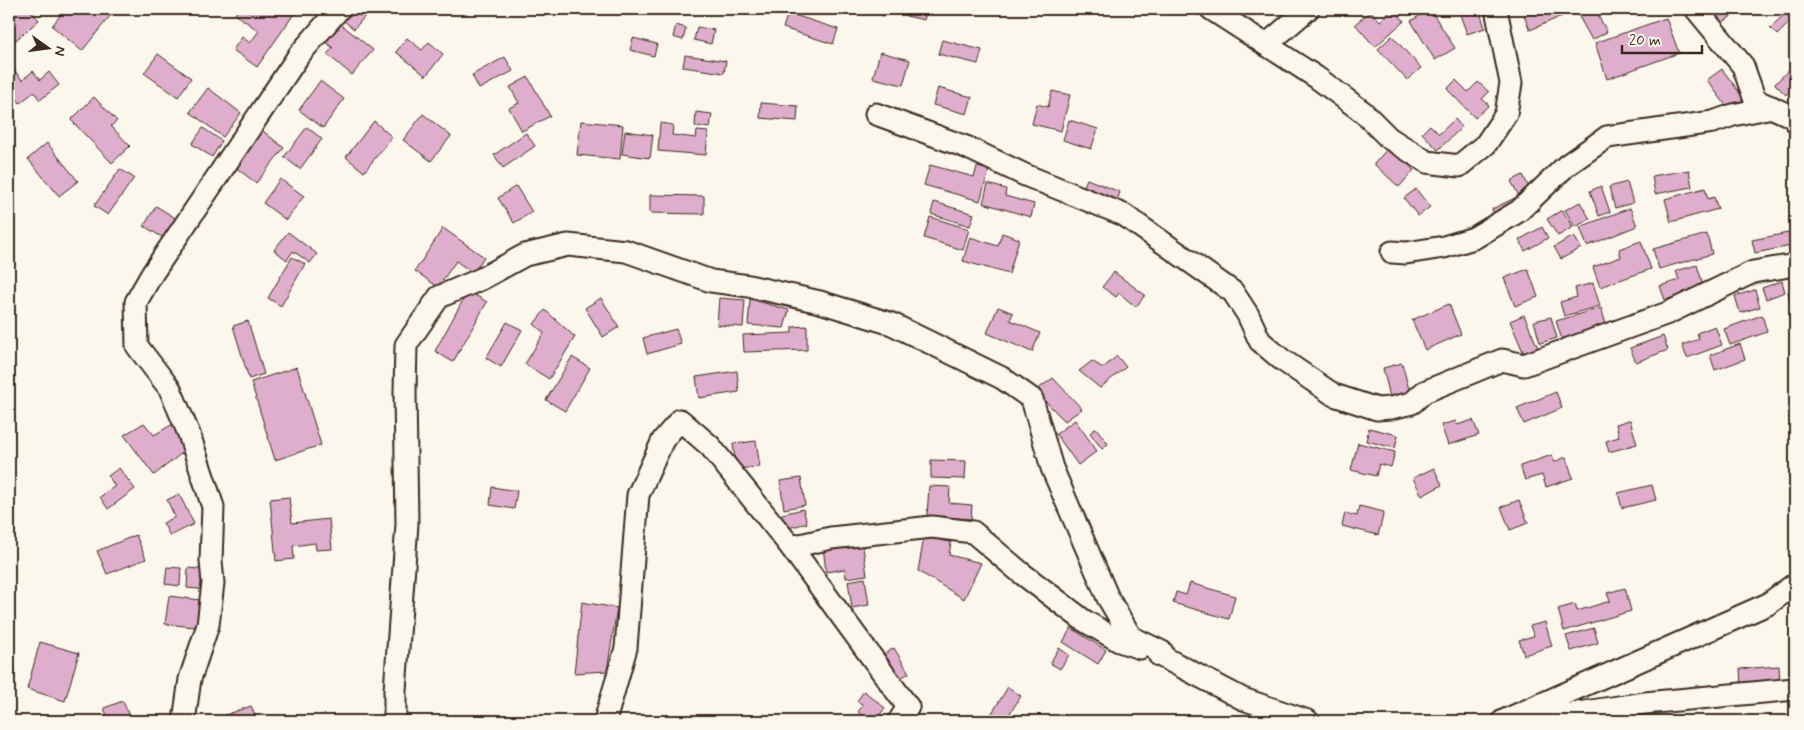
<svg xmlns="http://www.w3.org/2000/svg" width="1804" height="730" viewBox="0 0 1804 730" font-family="Mynerve,sans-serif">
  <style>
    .building { fill: #e0aecd; stroke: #3b2a1e }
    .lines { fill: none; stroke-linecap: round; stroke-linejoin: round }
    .street-casing { stroke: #3b2a1e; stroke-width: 25 }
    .street { stroke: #fbf7ec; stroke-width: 21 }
  </style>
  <rect width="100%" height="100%" fill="#fbf7ec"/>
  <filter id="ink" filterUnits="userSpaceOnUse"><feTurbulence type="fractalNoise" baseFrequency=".02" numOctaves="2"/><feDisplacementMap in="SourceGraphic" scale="10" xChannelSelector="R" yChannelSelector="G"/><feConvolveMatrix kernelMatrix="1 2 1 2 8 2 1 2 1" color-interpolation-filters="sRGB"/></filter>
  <g filter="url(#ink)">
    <g class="building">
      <polygon points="9,9 29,9 39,20 9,46"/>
      <polygon points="65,9 111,9 114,11 82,51 52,26"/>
      <polygon points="239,9 292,9 296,11 257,67 233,50 242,37 250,43 259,31 235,14"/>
      <polygon points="346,9 371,9 354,29 339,17"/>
      <polygon points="866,9 887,9 884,16"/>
      <polygon points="908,9 927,9 924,20 906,16"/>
      <polygon points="1394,9 1404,21 1375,47 1355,24 1371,11 1380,21"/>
      <polygon points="1430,9 1455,48 1435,60 1411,21"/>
      <polygon points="1458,9 1479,9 1485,28 1467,34"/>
      <polygon points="1541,9 1576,9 1576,10 1530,30 1524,16"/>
      <polygon points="1585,9 1595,9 1607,32 1592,40 1577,13"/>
      <polygon points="1711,9 1741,9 1722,23"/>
      <polygon points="1790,9 1795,9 1795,27 1790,22 1777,35 1770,28"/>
      <polygon points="788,13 838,29 833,44 783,28"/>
      <polygon points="1666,18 1679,53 1607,79 1595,43"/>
      <polygon points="337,21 373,50 352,75 327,54 333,48 323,40"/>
      <polygon points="676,25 686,28 683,40 673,37"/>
      <polygon points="697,27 714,30 711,44 694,40"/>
      <polygon points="1392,36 1421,68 1407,80 1378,49"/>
      <polygon points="407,38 422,50 429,42 443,54 426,76 396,52"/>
      <polygon points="633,38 657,44 654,56 630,50"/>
      <polygon points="942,40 982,50 978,64 938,54"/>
      <polygon points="880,52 910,60 903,85 873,78"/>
      <polygon points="158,54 191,78 178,97 144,73"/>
      <polygon points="685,55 726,61 724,73 683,67"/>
      <polygon points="505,57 513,71 479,89 472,75"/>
      <polygon points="1795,63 1795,86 1786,95 1775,84"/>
      <polygon points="12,67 22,80 33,71 40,80 49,72 59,85 40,100 34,92 20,103 9,88 9,69"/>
      <polygon points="1722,69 1748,104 1733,115 1707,80"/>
      <polygon points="528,77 550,116 522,131 509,108 519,103 510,87"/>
      <polygon points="1456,80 1468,92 1478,82 1489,92 1482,99 1489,105 1475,118 1447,89"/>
      <polygon points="320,81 344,99 323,128 299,110"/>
      <polygon points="208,88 241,113 223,137 190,112"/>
      <polygon points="938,88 972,97 967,114 933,105"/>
      <polygon points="1052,91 1070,95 1061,131 1032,124 1037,104 1048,107"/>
      <polygon points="94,97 117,121 111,126 130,146 112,163 71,120"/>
      <polygon points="761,103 798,106 797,121 760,118"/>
      <polygon points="696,112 712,114 710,128 695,126"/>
      <polygon points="423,114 451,136 431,161 403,140"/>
      <polygon points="1455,119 1462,127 1438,150 1422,133 1430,125 1439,134"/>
      <polygon points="1069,120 1098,129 1091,149 1063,140"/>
      <polygon points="374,121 392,137 364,172 346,157"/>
      <polygon points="581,121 623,125 620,159 577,155"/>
      <polygon points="660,123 673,125 672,135 696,138 697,131 708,132 706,155 658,151"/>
      <polygon points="258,127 284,148 256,183 230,163"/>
      <polygon points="307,127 322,139 300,169 284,157"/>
      <polygon points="203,128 222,141 212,157 192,144"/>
      <polygon points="625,131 653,135 650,158 622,154"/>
      <polygon points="526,133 535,146 503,168 494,155"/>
      <polygon points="47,143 78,181 59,196 28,159"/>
      <polygon points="1389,147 1414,170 1399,187 1374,164"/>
      <polygon points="930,165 974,177 977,167 989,170 980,201 924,185"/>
      <polygon points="120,169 134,178 108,215 94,206"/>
      <polygon points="1689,170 1692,187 1655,194 1652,176"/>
      <polygon points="1523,175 1540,210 1495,232 1496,218 1492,209 1519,196 1511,181"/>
      <polygon points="280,179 304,196 286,220 263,203"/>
      <polygon points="1087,179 1120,192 1115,206 1081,192"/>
      <polygon points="1627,182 1633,203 1615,208 1609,187"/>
      <polygon points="988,184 1006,189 1005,196 1034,204 1031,217 983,203"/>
      <polygon points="516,186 532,212 514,223 498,198"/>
      <polygon points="1601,186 1610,212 1599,216 1590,191"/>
      <polygon points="1705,188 1708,199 1714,197 1718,209 1671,222 1665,199"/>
      <polygon points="1416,189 1430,207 1418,216 1404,198"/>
      <polygon points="650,195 704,196 704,214 650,213"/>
      <polygon points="934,202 974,214 970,226 931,214"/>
      <polygon points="1580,202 1590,219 1575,227 1565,210"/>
      <polygon points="156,206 177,219 165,239 144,226"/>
      <polygon points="1630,208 1637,226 1587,246 1580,227"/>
      <polygon points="1562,210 1573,227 1558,236 1547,219"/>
      <polygon points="1795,211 1795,245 1791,212"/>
      <polygon points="930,217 969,229 963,250 924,238"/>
      <polygon points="1542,227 1548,238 1525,251 1519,240"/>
      <polygon points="443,228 484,257 473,273 456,261 438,287 415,271"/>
      <polygon points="288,232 317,254 310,263 293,251 287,260 274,250"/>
      <polygon points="1002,233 1019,239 1009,274 963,261 970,237 998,246"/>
      <polygon points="1788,233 1791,246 1755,253 1752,240"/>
      <polygon points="1707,234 1712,254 1659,269 1653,249"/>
      <polygon points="1574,236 1581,248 1561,259 1554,247"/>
      <polygon points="1641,241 1651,269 1600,287 1593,267 1621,257 1619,249"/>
      <polygon points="292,257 305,264 281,306 268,298"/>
      <polygon points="1697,265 1704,288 1665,300 1660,286 1679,280 1676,271"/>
      <polygon points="1528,269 1538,297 1515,306 1504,278"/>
      <polygon points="1114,272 1145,295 1136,307 1119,293 1116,297 1102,287"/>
      <polygon points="1782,281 1785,292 1766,299 1762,288"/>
      <polygon points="1593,283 1600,306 1564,316 1560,302 1577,297 1575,288"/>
      <polygon points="1755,290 1760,307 1740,313 1735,296"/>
      <polygon points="1795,290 1795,320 1794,320 1788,292"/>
      <polygon points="468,291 487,302 453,362 435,351"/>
      <polygon points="601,298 619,327 603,337 585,308"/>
      <polygon points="719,298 745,300 743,327 717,325"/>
      <polygon points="750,299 789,310 784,328 748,325"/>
      <polygon points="1449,304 1461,334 1425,350 1412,320"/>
      <polygon points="998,307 1013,313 1010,320 1040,333 1032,352 987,333"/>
      <polygon points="1601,308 1607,327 1562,340 1556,321"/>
      <polygon points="545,310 575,337 549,379 525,364 544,333 534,324"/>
      <polygon points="1524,315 1538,348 1524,354 1510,321"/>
      <polygon points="1762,315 1767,332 1730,345 1724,329"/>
      <polygon points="1551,317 1557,338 1540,343 1534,321"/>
      <polygon points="248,321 264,374 249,379 233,326"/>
      <polygon points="507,322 522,330 501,367 486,358"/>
      <polygon points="807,326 807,350 744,352 743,335 792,333 792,327"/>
      <polygon points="1715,326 1722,345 1687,358 1682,345 1699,339 1697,333"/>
      <polygon points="676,329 681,344 647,354 643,338"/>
      <polygon points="1663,336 1668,350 1636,362 1630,348"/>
      <polygon points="1740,344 1745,359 1715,370 1710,355"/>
      <polygon points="1117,356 1126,367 1100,388 1079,371 1092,361 1103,368"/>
      <polygon points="572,357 590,368 565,411 546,400"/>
      <polygon points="1402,363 1412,401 1392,405 1383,368"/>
      <polygon points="297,367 321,445 275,460 251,382"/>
      <polygon points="737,371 739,392 699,398 696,377"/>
      <polygon points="1053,378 1082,409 1065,421 1035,391"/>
      <polygon points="1556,392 1562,408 1524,424 1517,408"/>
      <polygon points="1075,420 1097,451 1078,465 1056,434"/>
      <polygon points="1473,420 1479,435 1448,445 1441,425 1456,421 1457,425"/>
      <polygon points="1630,420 1637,444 1609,452 1606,441 1619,437 1616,424"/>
      <polygon points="144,423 154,435 173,424 186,450 154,475 124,435"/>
      <polygon points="1096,428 1108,444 1102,449 1090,433"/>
      <polygon points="1369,428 1398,435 1395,448 1366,441"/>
      <polygon points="756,441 760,467 736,469 733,444"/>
      <polygon points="1358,443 1395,452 1391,467 1379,464 1376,476 1351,470"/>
      <polygon points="1552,455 1554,462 1566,457 1573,478 1546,487 1542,475 1525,480 1520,466"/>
      <polygon points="931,460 966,461 965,479 931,478"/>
      <polygon points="119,468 135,489 108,509 100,497 115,486 108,476"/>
      <polygon points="1434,468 1442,485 1422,496 1413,478"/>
      <polygon points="801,478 805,505 784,509 780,481"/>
      <polygon points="1652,485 1656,500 1622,508 1618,493"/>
      <polygon points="929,486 950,487 949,503 972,505 971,519 927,516"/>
      <polygon points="492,487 517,491 514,509 490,505"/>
      <polygon points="179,494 194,524 170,536 163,523 175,517 167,500"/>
      <polygon points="289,497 292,523 329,519 332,549 316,550 315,543 293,546 294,559 276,561 270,499"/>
      <polygon points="1519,500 1528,523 1510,530 1501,507"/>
      <polygon points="1359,506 1384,512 1378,535 1342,526 1345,513 1357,516"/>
      <polygon points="803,509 807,523 774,532 770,517"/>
      <polygon points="136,535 146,559 107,574 97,551"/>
      <polygon points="924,537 951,542 949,555 981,563 964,599 918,571"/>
      <polygon points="862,541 867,575 846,578 845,569 826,572 823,547"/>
      <polygon points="167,567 181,568 180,586 165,584"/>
      <polygon points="188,568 210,570 209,590 187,588"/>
      <polygon points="865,578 869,605 852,608 848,581"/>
      <polygon points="1190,583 1235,596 1229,619 1173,603 1176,592 1186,595"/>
      <polygon points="1625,588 1631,611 1564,631 1558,609 1575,604 1577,611 1610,601 1607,593"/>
      <polygon points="169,596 208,601 205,628 165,624"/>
      <polygon points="582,602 617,608 607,671 574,673"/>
      <polygon points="1545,622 1552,646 1524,655 1519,640 1534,636 1530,626"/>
      <polygon points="1071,628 1106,650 1098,664 1063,642"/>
      <polygon points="1594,628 1598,643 1571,651 1566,636"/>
      <polygon points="40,642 79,653 65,701 27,689"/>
      <polygon points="894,648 909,673 896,681 881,656"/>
      <polygon points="1059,648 1069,655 1060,669 1050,663"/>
      <polygon points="1779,666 1780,681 1741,684 1740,669"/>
      <polygon points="1008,687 1021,696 1005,721 993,721 989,718"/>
      <polygon points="864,691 885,708 875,721 869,721 858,712 863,705 857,701"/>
      <polygon points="123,701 131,721 109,721 104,708"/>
      <polygon points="251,706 257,721 218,721 217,718"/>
      <polygon points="35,716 37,721 18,721"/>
    </g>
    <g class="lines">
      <g class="street-casing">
        <g id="street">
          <polyline points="1211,9 1316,77 1363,112 1389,138 1427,162 1459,166 1486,144 1506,114 1511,83 1496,9"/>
          <polyline points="1696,9 1743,66 1755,100 1793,117 1795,121"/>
          <polyline points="1266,45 1308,9"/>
          <polyline points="876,114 966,147 1025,175 1124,215 1233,292 1248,315 1260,341 1281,359 1334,395 1377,409 1391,408 1412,403 1424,392 1502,360 1524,365 1668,313 1753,272 1795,265"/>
          <polyline points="1392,252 1406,253 1444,247 1474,238 1519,211 1567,165 1607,137 1713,122 1733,115 1772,107"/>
          <polyline points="791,547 908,707 899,721"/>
          <polyline points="184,721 190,679 208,625 213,583 211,561 213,507 189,434 170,389 137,346 136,302 152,274 299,55 339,9"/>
          <polyline points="395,721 395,690 407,524 405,392 406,345 439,297 481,279 525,255 568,245 626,251 711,281 749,286 820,302 892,324 1002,378 1032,399 1052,468 1108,598 1131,637 1162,652 1159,655 1243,699 1308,721"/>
          <polyline points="605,721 626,648 638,495 663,440 680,420 710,446 791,547 831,538 932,527 973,532 1020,572 1083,620 1119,641 1140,648"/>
          <polyline points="1503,721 1768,604 1795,584"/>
          <polyline points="1524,721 1645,703 1795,689"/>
        </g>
      </g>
      <use href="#street" class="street"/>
    </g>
  </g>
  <rect width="1804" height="730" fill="none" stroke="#fbf7ec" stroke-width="30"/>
  <rect x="15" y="15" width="1774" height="700" fill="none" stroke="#3b2a1e" stroke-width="2" filter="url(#ink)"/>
  <g transform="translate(48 48) rotate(104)" stroke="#fbf7ec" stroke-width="4" paint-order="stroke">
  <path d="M0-4L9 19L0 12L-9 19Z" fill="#3b2a1e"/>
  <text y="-8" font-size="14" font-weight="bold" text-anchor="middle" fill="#3b2a1e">N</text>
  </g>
  <path d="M1622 45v8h80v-8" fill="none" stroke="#3b2a1e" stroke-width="2.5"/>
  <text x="1629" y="45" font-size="15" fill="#3b2a1e" stroke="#fbf7ec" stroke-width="4" paint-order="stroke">20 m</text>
</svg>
